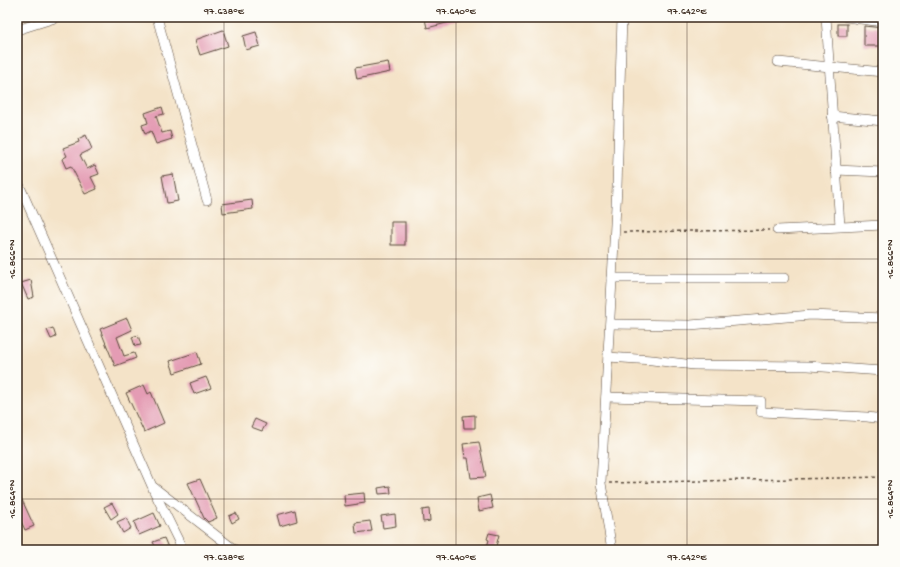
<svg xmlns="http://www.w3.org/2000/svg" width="900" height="567" viewBox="0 0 900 567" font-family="'Gochi Hand',sans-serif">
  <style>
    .building { fill: #e49cb4 }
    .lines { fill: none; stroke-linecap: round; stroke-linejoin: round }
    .minor-casing { stroke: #574638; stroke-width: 10 }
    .path { stroke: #574638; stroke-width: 1.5; stroke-dasharray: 3 3; stroke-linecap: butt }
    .minor { stroke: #fff; stroke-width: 9 }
    .ticks { fill: none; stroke: #3b2a1e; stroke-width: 1; stroke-opacity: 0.45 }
    .neatline { fill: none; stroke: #3b2a1e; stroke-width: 1.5 }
    .ticks-label { font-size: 10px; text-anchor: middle; fill: #3b2a1e }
  </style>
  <rect width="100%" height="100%" fill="#fdfcf7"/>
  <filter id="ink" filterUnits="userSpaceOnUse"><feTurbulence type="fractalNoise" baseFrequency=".025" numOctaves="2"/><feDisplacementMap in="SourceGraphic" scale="8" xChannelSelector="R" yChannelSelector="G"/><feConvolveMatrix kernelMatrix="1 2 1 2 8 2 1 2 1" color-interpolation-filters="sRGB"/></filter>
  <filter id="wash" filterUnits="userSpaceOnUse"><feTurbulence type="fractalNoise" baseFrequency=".012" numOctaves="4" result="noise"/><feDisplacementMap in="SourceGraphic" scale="16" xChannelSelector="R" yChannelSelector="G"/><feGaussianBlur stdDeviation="0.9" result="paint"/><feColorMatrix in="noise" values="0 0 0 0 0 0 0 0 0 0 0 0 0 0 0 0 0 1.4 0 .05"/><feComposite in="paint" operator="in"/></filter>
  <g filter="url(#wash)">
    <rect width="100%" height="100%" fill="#f4e3c8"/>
    <g id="blocks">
      <g class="building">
        <polygon points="431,17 462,17 462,19 427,28 425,19"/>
        <rect x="838" y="24" width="9" height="12"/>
        <polygon points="864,26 883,28 883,46 864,46"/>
        <polygon points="223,30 228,46 200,55 195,40"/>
        <polygon points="256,32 260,46 246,50 243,36"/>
        <polygon points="388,62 390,72 357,79 355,68"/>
        <polygon points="162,107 164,114 156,116 162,133 170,131 172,139 156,144 151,131 145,134 142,125 148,123 145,113"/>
        <polygon points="86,135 92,149 80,155 87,169 95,165 99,174 91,177 97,189 85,194 71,166 66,168 62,159 67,156 63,148 79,142 78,139"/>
        <polygon points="173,174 178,201 167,203 162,176"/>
        <polygon points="252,200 253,209 223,213 222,204"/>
        <rect x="391" y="222" width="14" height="23"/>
        <polygon points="31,280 34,297 28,299 21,283"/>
        <polygon points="127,318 132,330 117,337 124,356 134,353 136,358 115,366 100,329"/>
        <polygon points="53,328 56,337 51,339 47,330"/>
        <polygon points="138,335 141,345 135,346 132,337"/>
        <polygon points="197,352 201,364 174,373 170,361"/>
        <polygon points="206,377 211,388 194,394 190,383"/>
        <polygon points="144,385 148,394 151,392 164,423 144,432 126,393"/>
        <polygon points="475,415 475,428 464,428 463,416"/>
        <polygon points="255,419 266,424 262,431 251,427"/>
        <polygon points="479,442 486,477 471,478 468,458 465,458 463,444"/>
        <polygon points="200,479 217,518 208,522 204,518 188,483"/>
        <polygon points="390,486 391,493 379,494 378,488"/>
        <polygon points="17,489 34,526 25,530 17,512"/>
        <polygon points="364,493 365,503 345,506 344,495"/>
        <polygon points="490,495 493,508 479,511 477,498"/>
        <polygon points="112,503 118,514 111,519 104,507"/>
        <polygon points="429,509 430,521 423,522 422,510"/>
        <polygon points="295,510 297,521 280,526 277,515"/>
        <polygon points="154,513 160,526 139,535 134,522"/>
        <polygon points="236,513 239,519 232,523 229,516"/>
        <polygon points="395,514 396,526 383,528 381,516"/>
        <polygon points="126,518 131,528 123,533 117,522"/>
        <polygon points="370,521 372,531 356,533 355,523"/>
        <polygon points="489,533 499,535 495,550 486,550 489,540 487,539"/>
        <polygon points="164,538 169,550 157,550 153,542"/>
      </g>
    </g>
  </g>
  <g filter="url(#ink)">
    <use href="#blocks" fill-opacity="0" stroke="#574638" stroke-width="1"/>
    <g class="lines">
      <g class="minor-casing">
        <g id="minor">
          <polyline points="157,17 207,200"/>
          <polyline points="826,17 840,226"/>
          <polyline points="846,17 883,22"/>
          <polyline points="17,30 58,17"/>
          <polyline points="778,62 883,72"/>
          <polyline points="832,116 883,121"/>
          <polyline points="835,170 883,172"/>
          <polyline points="17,180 152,486 235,550"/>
          <polyline points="777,230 883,225"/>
          <polyline points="612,278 784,278"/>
          <polyline points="610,324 690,325 811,315 883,318"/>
          <polyline points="608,357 652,360 694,365 808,366 883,371"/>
          <polyline points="606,397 761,401 761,412 867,417 883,419"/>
          <polyline points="153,489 183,550"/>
          <polyline points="612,550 601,483 617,187 622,17"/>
        </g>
      </g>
      <g class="path">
        <polyline points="623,232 769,230"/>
        <polyline points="609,483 883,477"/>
      </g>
      <use href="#minor" class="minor"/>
    </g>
  </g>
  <path class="ticks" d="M224 17V550M456 17V550M687 17V550M17 18H883M17 259H883M17 499H883"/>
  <rect width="900" height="567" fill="none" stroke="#fdfcf7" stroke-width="44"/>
  <rect x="22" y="22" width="856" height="523" class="neatline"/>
  <g class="ticks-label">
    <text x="224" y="14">97.638°E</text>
    <text x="456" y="14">97.640°E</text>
    <text x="687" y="14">97.642°E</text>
    <text transform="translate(11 259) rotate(-90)" y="4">16.866°N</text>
    <text transform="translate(889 259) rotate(-90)" y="4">16.866°N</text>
    <text transform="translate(11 499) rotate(-90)" y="4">16.864°N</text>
    <text transform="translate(889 499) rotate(-90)" y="4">16.864°N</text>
    <text x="224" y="560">97.638°E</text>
    <text x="456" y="560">97.640°E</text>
    <text x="687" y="560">97.642°E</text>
  </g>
</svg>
